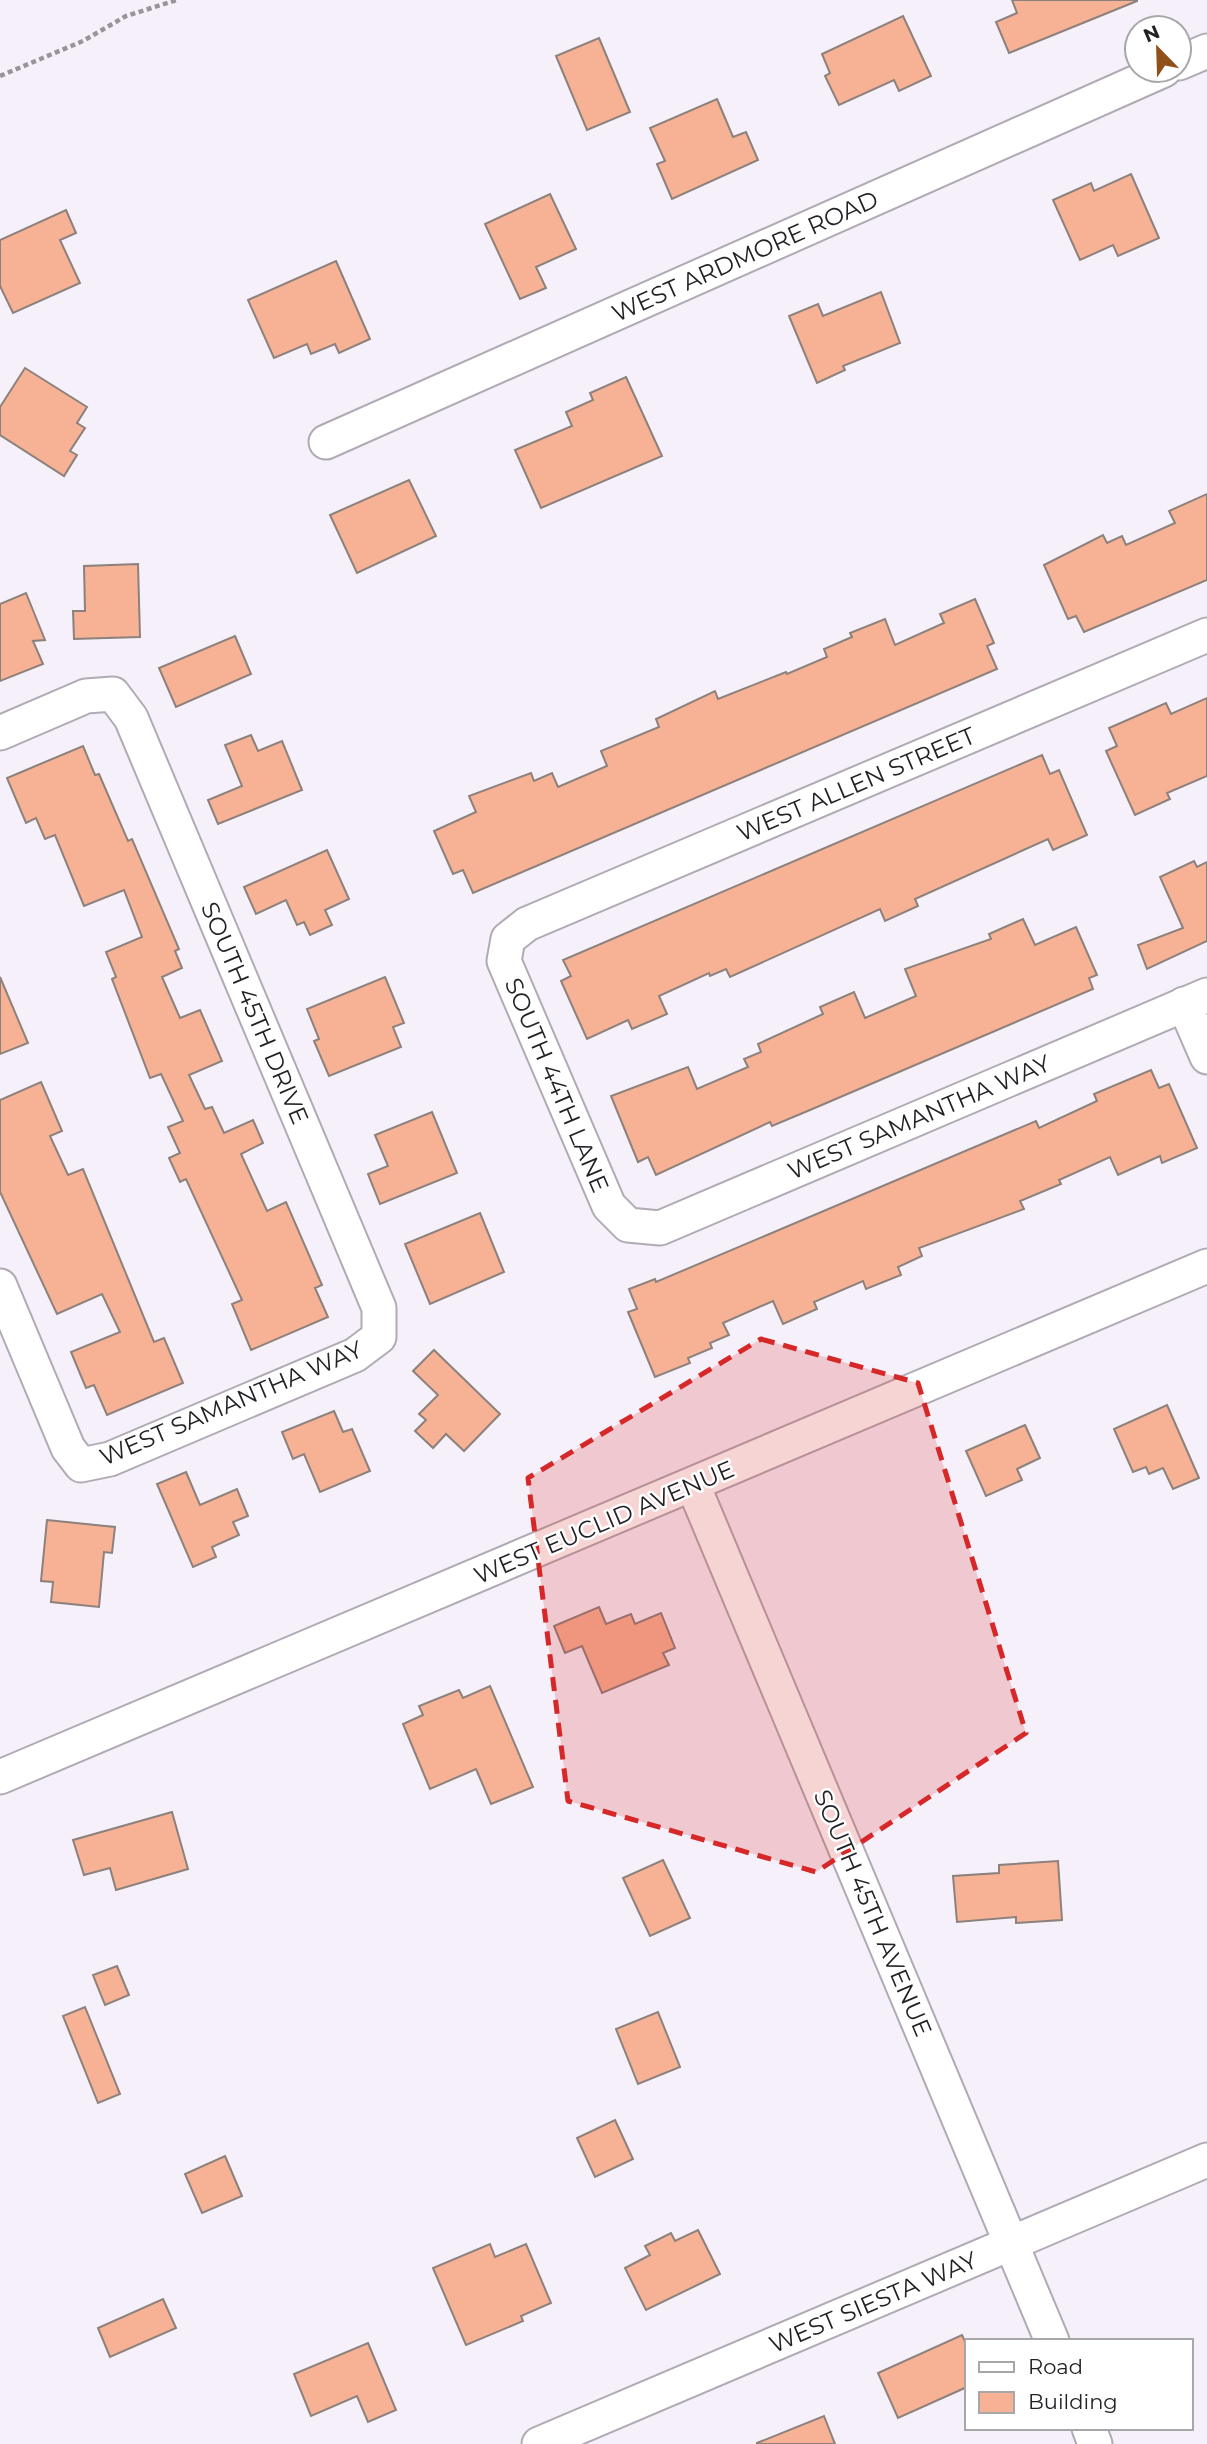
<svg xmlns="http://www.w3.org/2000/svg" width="1207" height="2444" viewBox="0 0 1207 2444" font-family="Montserrat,sans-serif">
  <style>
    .building { fill: #f7b194; stroke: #8c817c; stroke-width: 2 }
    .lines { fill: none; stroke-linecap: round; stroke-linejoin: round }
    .minor-casing { stroke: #b0aab4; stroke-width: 37 }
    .path { stroke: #98949b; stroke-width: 4.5; stroke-dasharray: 5 3.5; stroke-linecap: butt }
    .minor { stroke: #fff; stroke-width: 33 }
    .marked { fill: #d62828; fill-opacity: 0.2; stroke: #d62828; stroke-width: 5; stroke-dasharray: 14 9; stroke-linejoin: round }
    .labels { text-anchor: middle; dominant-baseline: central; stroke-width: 5; stroke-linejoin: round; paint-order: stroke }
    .street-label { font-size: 24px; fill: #232125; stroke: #fff }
  </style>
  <rect width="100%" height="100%" fill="#f6f0fa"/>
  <g class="building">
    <polygon points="1012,0 1137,0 1137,1 1009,53 996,22 1017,13"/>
    <polygon points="903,16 931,76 899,91 894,80 839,105 825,76 830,73 822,54"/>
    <polygon points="599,38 630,112 587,130 556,56"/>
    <polygon points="717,99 733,137 746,132 758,160 672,199 657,164 665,161 650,128"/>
    <polygon points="1131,174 1159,238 1118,256 1113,245 1080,260 1053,200 1091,183 1094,191"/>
    <polygon points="550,194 576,249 536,267 546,288 520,299 485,224"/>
    <polygon points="66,210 76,233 60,240 80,283 13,313 0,286 0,240"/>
    <polygon points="336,261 370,339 339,353 335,344 311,354 307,344 274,358 248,300"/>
    <polygon points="881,292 900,343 843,366 845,370 817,383 789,316 818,304 823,316"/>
    <polygon points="25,368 87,407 77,423 85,428 70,451 77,455 64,476 0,435 0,407"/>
    <polygon points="626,377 662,456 541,508 515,450 572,426 566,412 593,400 590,393"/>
    <polygon points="409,480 436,536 357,573 330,515"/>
    <polygon points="1207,494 1207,580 1084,632 1076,616 1068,619 1044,565 1103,535 1107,543 1122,536 1126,545 1175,523 1169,511"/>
    <polygon points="138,564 140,637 74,639 73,611 85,611 84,566"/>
    <polygon points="26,593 45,640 33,641 43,664 0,681 0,604"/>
    <polygon points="975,599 994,643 987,646 997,669 473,893 463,870 453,874 434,831 476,812 469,796 531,773 534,781 552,773 558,787 607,766 601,751 659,727 656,719 715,691 718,699 786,672 787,674 827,657 824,649 852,637 850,633 885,619 895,645 944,623 940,614"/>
    <polygon points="235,636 251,674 176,707 159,668"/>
    <polygon points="1207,698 1207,776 1167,793 1170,799 1135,815 1106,751 1117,746 1109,728 1166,703 1171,714"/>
    <polygon points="251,735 258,751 282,741 302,790 218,824 208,800 242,786 225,745"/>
    <polygon points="83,746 95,775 99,774 128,841 132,839 179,949 175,951 182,968 162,977 180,1018 200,1010 222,1061 189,1075 205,1109 212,1107 224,1133 253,1120 263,1143 241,1154 267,1211 286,1202 322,1285 315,1288 328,1317 251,1350 232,1304 242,1300 186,1179 180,1182 169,1158 180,1153 168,1127 183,1121 161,1074 150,1078 112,979 116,977 106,952 142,937 124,890 84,906 55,835 45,839 36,818 26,823 7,778"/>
    <polygon points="1042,755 1050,774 1059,770 1087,835 1053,850 1048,839 915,899 918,906 885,921 880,909 730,977 726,969 710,976 709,973 659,996 667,1014 632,1029 628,1020 587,1039 561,981 571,976 563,960"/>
    <polygon points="327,850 349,899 325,910 332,925 310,935 304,922 297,925 286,900 256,914 244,887"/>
    <polygon points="1194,861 1197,867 1207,862 1207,941 1147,969 1138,945 1183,928 1160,877"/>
    <polygon points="1023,919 1035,945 1076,927 1097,975 1089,978 1093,989 810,1110 772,1126 770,1122 656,1175 648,1157 638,1162 611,1096 688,1067 697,1089 748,1067 744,1059 761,1052 758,1044 823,1014 820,1007 854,992 865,1018 916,996 905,969 991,939 989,934"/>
    <polygon points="0,977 28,1043 0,1054"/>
    <polygon points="385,977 404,1023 393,1027 401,1047 329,1076 314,1041 319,1039 307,1009"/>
    <polygon points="1151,1070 1159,1088 1169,1084 1197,1148 1162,1163 1160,1156 1118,1175 1110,1157 1059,1180 1061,1184 1020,1201 1024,1209 919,1248 922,1256 898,1267 901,1275 866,1289 863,1281 814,1302 817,1309 783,1324 773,1301 723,1323 729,1335 710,1343 712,1348 688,1358 690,1363 655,1377 628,1312 637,1309 629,1289 655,1279 656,1282 1036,1121 1039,1128 1097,1101 1094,1094"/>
    <polygon points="41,1082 62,1131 50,1136 68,1175 83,1169 154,1342 164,1338 183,1383 107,1415 94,1385 86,1388 71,1352 120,1332 102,1294 57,1314 0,1192 0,1100"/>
    <polygon points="432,1112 457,1173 380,1204 368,1174 388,1166 375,1135"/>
    <polygon points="480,1213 504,1272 430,1304 405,1244"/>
    <polygon points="434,1350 500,1414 464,1451 446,1434 433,1448 415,1431 426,1420 419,1414 438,1395 413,1371"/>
    <polygon points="1167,1405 1199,1478 1173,1489 1163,1468 1149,1474 1146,1467 1133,1472 1114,1429"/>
    <polygon points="334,1411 343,1432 352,1429 370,1471 320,1492 304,1454 293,1459 282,1432"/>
    <polygon points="1025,1425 1040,1458 1017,1469 1022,1480 986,1496 966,1451"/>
    <polygon points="186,1472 200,1505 237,1489 248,1516 233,1522 239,1535 212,1547 216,1557 193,1567 157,1484"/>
    <polygon points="47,1520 115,1527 112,1553 104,1552 99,1607 51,1602 53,1582 41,1581"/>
    <polygon points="599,1607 606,1624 631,1614 635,1624 661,1613 675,1648 663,1653 669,1665 602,1693 582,1646 565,1653 554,1626"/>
    <polygon points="490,1686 533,1787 491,1804 476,1769 430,1789 403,1724 423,1715 419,1706 459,1690 463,1698"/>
    <polygon points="172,1812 188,1869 116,1890 110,1868 84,1875 73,1840"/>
    <polygon points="663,1860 690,1918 650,1936 623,1878"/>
    <polygon points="1058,1861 1062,1920 1016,1923 1016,1917 957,1922 953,1876 999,1873 999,1865"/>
    <polygon points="117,1966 129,1995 105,2005 93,1975"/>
    <polygon points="85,2007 120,2094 98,2103 63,2016"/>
    <polygon points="658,2012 680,2067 638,2084 616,2029"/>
    <polygon points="615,2120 633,2159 595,2177 577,2138"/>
    <polygon points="225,2156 242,2196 202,2213 185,2174"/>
    <polygon points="698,2230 720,2274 646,2310 625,2268 650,2255 645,2246 671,2233 675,2241"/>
    <polygon points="490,2244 495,2257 526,2244 551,2303 521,2316 523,2321 466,2345 433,2268"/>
    <polygon points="163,2299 176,2328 110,2357 98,2328"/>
    <polygon points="962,2335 967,2346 967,2387 898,2418 878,2373"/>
    <polygon points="368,2343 396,2410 368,2422 357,2396 311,2416 294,2374"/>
    <polygon points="824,2416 835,2444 757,2444 757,2443"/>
  </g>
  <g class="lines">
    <g class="minor-casing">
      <g id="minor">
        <polyline points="1179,63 1207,51"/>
        <polyline points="326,442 1164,70"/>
        <polyline points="1207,635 527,924 508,939 504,961 609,1206 628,1225 660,1228 1207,995"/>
        <polyline points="0,733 86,696 113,694 131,718 379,1308 379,1337 355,1355 110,1459 81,1465 68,1448 0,1286"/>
        <polyline points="1184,1004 1207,1057"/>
        <polyline points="693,1485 1052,2341"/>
        <polyline points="0,1777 1207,1266"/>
        <polyline points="1089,2428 1095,2444"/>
        <polyline points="539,2444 1207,2160"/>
      </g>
    </g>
    <polyline class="path" points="0,76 83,41 126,16 177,0"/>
    <use href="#minor" class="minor"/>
  </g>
  <path class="marked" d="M761 1339 918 1383 1026 1733 816 1872 568 1801 528 1478Z"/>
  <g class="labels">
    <g class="street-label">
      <text transform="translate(745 256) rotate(-24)">WEST ARDMORE ROAD</text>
      <text transform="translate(856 784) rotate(-23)">WEST ALLEN STREET</text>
      <text transform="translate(255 1013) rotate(67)">SOUTH 45TH DRIVE</text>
      <text transform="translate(557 1085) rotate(67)">SOUTH 44TH LANE</text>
      <text transform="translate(919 1117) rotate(-23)">WEST SAMANTHA WAY</text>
      <text transform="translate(231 1403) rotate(-23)">WEST SAMANTHA WAY</text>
      <text transform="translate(604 1522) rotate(-23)">WEST EUCLID AVENUE</text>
      <text transform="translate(873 1913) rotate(67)">SOUTH 45TH AVENUE</text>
      <text transform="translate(873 2302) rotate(-23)">WEST SIESTA WAY</text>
    </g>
  </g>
  <rect x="965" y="2339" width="228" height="91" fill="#ffffff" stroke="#a7a6a8" stroke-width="2"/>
  <rect x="979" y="2362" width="35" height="10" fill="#ffffff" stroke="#a7a6a8" stroke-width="2"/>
  <text x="1028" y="2374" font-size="21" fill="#232125">Road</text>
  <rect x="979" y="2392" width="35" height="21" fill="#f7b194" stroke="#a7a6a8" stroke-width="2"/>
  <text x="1028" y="2409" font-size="21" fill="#232125">Building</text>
  <g transform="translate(1158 49) rotate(337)"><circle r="33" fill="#ffffff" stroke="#a7a6a8" stroke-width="2"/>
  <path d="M0-5L12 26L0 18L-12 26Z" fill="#91501a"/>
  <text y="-10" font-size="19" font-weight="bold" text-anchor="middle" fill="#232125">N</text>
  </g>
</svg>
